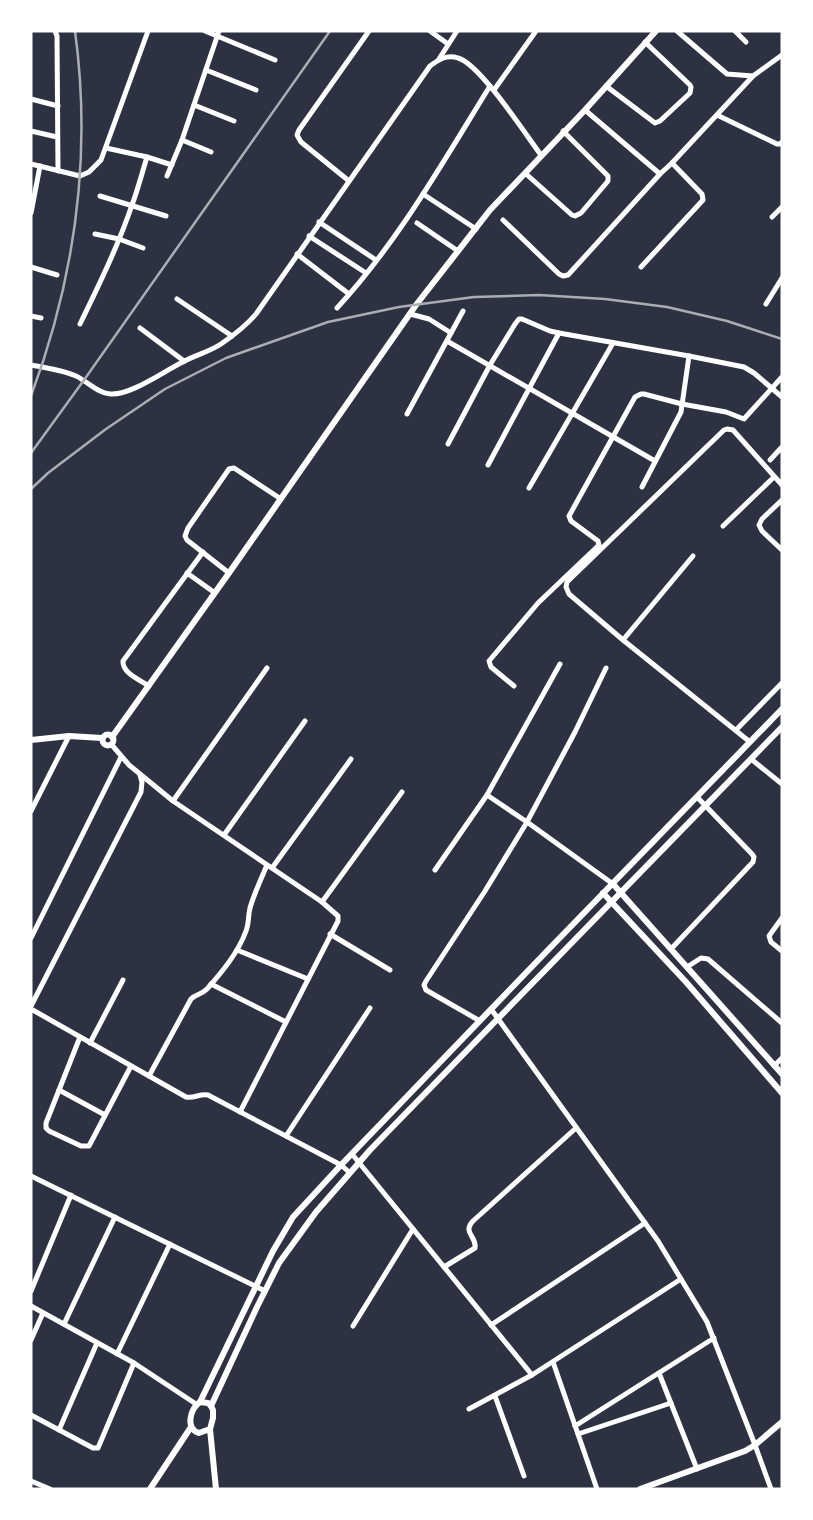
<svg xmlns="http://www.w3.org/2000/svg" width="813" height="1520" viewBox="0 0 813 1520" font-family="'Fira Sans',sans-serif">
  <style>
    .lines { fill: none; stroke-linecap: round; stroke-linejoin: round }
    .minor { stroke: #fff; stroke-width: 5 }
    .tertiary { stroke: #fff; stroke-width: 6 }
    .rail { stroke: #abadb3; stroke-width: 2.5 }
  </style>
  <rect width="100%" height="100%" fill="#2d3142"/>
  <g class="lines">
    <g class="minor">
      <polyline points="55,31 57,36 58,171"/>
      <polyline points="205,31 275,60"/>
      <polyline points="430,31 448,44"/>
      <polyline points="677,31 727,74 753,76"/>
      <polyline points="735,31 746,42"/>
      <polyline points="439,59 457,31"/>
      <polyline points="206,70 256,90"/>
      <polyline points="606,86 655,123 660,121 690,93 691,87 690,85 645,42"/>
      <polyline points="494,90 536,31"/>
      <polyline points="31,99 58,106"/>
      <polyline points="194,105 234,121"/>
      <polyline points="585,110 660,174"/>
      <polyline points="717,115 777,144 780,144 782,142"/>
      <polyline points="31,131 57,137"/>
      <polyline points="182,140 211,152"/>
      <polyline points="106,148 147,157 172,165"/>
      <polyline points="31,164 80,176 89,172 101,160 148,31"/>
      <polyline points="525,173 572,215 575,216 581,213 608,181 608,176 563,131"/>
      <polyline points="167,176 182,140 219,31"/>
      <polyline points="349,181 301,142 297,135 299,130 369,31"/>
      <polyline points="423,194 476,229"/>
      <polyline points="100,196 166,216"/>
      <polyline points="31,213 40,166"/>
      <polyline points="772,217 782,207"/>
      <polyline points="503,220 559,274 563,276 568,275 660,174 672,163 753,76 782,55"/>
      <polyline points="319,222 376,260"/>
      <polyline points="417,223 458,251"/>
      <polyline points="95,234 119,239 143,248"/>
      <polyline points="309,236 366,273"/>
      <polyline points="297,254 349,294"/>
      <polyline points="31,267 57,275"/>
      <polyline points="641,267 703,200 702,194 672,163"/>
      <polyline points="177,299 232,336"/>
      <polyline points="766,304 782,278"/>
      <path d="M337 308C398 242 443 162 490 86"/>
      <polyline points="410,314 429,319 451,333"/>
      <polyline points="31,316 41,318"/>
      <path d="M80 324C99 285 118 246 132 205 138 189 142 173 147 157"/>
      <polyline points="140,328 184,361"/>
      <polyline points="447,341 655,461"/>
      <path d="M31 365C46 368 62 370 76 376 87 381 97 393 110 394 130 396 164 371 183 362 195 355 209 352 221 344 234 335 246 326 256 314L430 66C438 60 447 54 458 58 480 64 526 135 541 155"/>
      <polyline points="407,414 463,311"/>
      <polyline points="448,444 490,365 515,324 519,319 522,319 550,331 559,333 689,356 744,367 754,373 782,397"/>
      <polyline points="770,460 782,447"/>
      <polyline points="488,465 559,333"/>
      <polyline points="642,487 681,412 689,356"/>
      <polyline points="529,488 613,343"/>
      <polyline points="782,500 762,519 759,525 762,531 782,550"/>
      <polyline points="723,526 774,477"/>
      <polyline points="187,573 215,593"/>
      <polyline points="229,573 187,540 185,536 188,528 229,469 234,468 281,499"/>
      <polyline points="623,640 693,556"/>
      <path d="M149 686C140 680 122 673 123 661L203 552"/>
      <polyline points="514,686 491,667 489,661 538,603 599,545 598,541 571,521 569,516 635,397 641,394 644,394 682,404 726,412 744,419 782,377"/>
      <polyline points="736,730 782,683"/>
      <polyline points="750,742 623,640 569,594 566,587 567,582 724,430 727,429 733,430 782,485"/>
      <polyline points="111,744 129,765 173,801 322,902 338,916 338,921 240,1112"/>
      <polyline points="751,759 782,784"/>
      <polyline points="487,795 527,822 613,884"/>
      <polyline points="173,801 267,668"/>
      <polyline points="31,811 69,736"/>
      <polyline points="224,835 305,721"/>
      <polyline points="272,868 351,759"/>
      <polyline points="435,870 487,795 560,664"/>
      <polyline points="322,902 402,792"/>
      <polyline points="782,918 769,936 771,942 782,951"/>
      <polyline points="330,934 390,970"/>
      <polyline points="31,938 121,757"/>
      <polyline points="671,949 753,862 754,857 752,854 697,797"/>
      <polyline points="237,950 308,979"/>
      <polyline points="687,967 701,958 708,959 782,1023"/>
      <polyline points="211,984 286,1022"/>
      <polyline points="31,1006 141,792 142,782 140,775"/>
      <path d="M31 1009 186 1097C194 1099 200 1093 208 1095L341 1165 350 1173"/>
      <polyline points="491,1009 658,1241 707,1322 755,1445 771,1489"/>
      <polyline points="480,1021 426,990 424,985 426,981 485,891 527,822 575,732 606,668"/>
      <polyline points="80,1037 46,1123 46,1128 49,1131 81,1146 89,1146 131,1066"/>
      <polyline points="90,1043 123,980"/>
      <polyline points="774,1066 782,1058"/>
      <path d="M149 1076 191 999C196 994 201 995 207 989 222 972 238 953 246 931 249 924 248 916 250 908 254 894 261 879 267 865"/>
      <polyline points="59,1090 105,1115"/>
      <polyline points="286,1136 370,1008"/>
      <polyline points="352,1154 532,1375"/>
      <polyline points="31,1176 265,1291"/>
      <path d="M444 1267 475 1248C477 1236 462 1233 473 1221L576 1128"/>
      <polyline points="31,1291 71,1195"/>
      <polyline points="31,1306 134,1363 196,1404"/>
      <polyline points="64,1324 115,1217"/>
      <polyline points="491,1325 645,1223"/>
      <polyline points="353,1326 413,1229"/>
      <polyline points="31,1340 43,1313"/>
      <polyline points="117,1354 170,1244"/>
      <polyline points="553,1362 597,1489"/>
      <polyline points="659,1373 697,1469"/>
      <polyline points="495,1396 524,1476"/>
      <polyline points="469,1409 532,1375 681,1279"/>
      <polyline points="31,1415 93,1448 98,1448 134,1363"/>
      <polyline points="575,1426 714,1338"/>
      <polyline points="59,1430 97,1343"/>
      <polyline points="578,1434 671,1403"/>
      <polyline points="31,1481 50,1489"/>
    </g>
    <g class="tertiary">
      <circle cx="108" cy="740" r="5.5"/>
      <polyline points="112,737 229,573 416,305 490,210 585,110 656,31"/>
      <polyline points="31,740 69,736 102,738"/>
      <polyline points="613,884 782,1074"/>
      <polyline points="603,893 686,982 782,1093"/>
      <polyline points="200,1402 273,1251 293,1217 341,1165 548,950 782,709"/>
      <polyline points="211,1406 257,1307 279,1263 316,1212 370,1150 782,727"/>
      <path d="M210 1429 199 1433C185 1429 190 1409 200 1402L208 1403 211 1406 213 1410V1418L210 1429 216 1489"/>
      <polyline points="150,1489 191,1427"/>
      <polyline points="640,1489 745,1451 755,1445 782,1422"/>
    </g>
    <g class="rail">
      <path d="M31 396C75 278 92 156 75 31"/>
      <polyline points="31,453 84,380 330,31"/>
      <polyline points="31,489 48,473 106,429 165,389 226,358 328,322 399,307 474,297 539,295 605,299 667,307 727,321 782,339"/>
    </g>
  </g>
  <rect width="813" height="1520" fill="none" stroke="#ffffff" stroke-width="65"/>
</svg>
